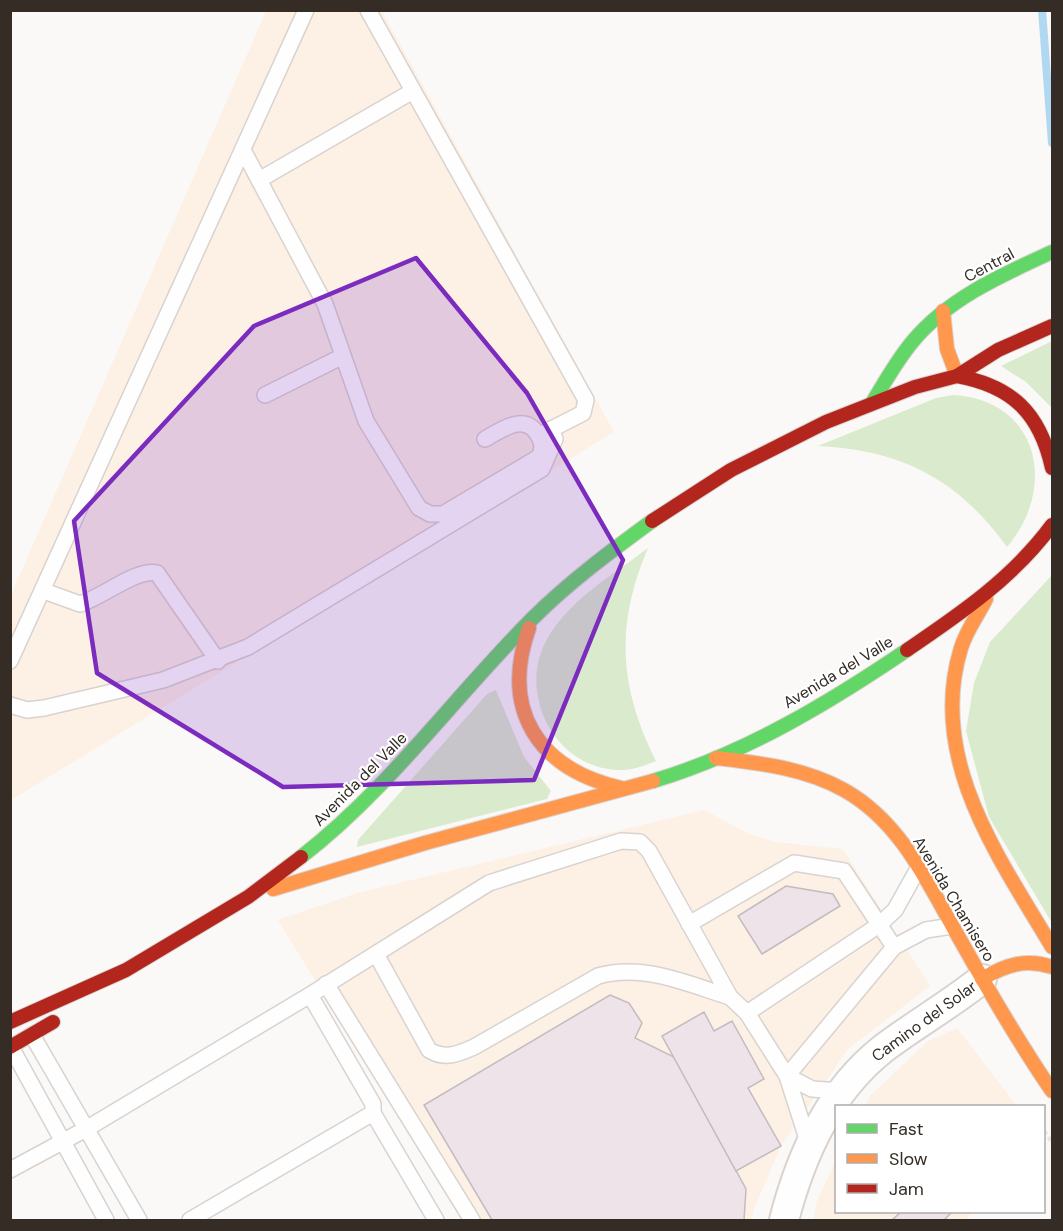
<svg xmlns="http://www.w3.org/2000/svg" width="1063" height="1231" viewBox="0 0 1063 1231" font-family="'DM Sans',sans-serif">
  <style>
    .built { fill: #fdf0e5 }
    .green { fill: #daeacd }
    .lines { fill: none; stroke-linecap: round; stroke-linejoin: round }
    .stream { stroke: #b0d8f0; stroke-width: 8 }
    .building { fill: #eee3e9; stroke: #c2bcbe; stroke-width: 1.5 }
    .lane-casing { stroke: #d9d3cf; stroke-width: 18 }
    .street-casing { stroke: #d9d3cf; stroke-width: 32 }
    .fast-casing { stroke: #d9d3cf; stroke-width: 16 }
    .slow-casing { stroke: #d9d3cf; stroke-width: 16 }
    .jam-casing { stroke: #d9d3cf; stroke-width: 16 }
    .path { stroke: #e6e5e3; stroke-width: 4; stroke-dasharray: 4.5 3; stroke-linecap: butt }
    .lane { stroke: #fefefe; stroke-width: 15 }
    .street { stroke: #fefefe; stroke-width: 28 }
    .fast { stroke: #63d668; stroke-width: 14 }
    .slow { stroke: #ff974d; stroke-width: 14 }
    .jam { stroke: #b3261e; stroke-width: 14 }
    .marked { fill: #7b2cbf; fill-opacity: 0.2; stroke: #7b2cbf; stroke-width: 4.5; stroke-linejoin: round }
    .labels { text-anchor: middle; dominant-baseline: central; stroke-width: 4.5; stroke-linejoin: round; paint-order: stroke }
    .street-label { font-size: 16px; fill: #342c25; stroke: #fff }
  </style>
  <rect width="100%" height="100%" fill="#fbf9f7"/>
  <g class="built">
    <polygon points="266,11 382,11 614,432 11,800 11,595"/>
    <polygon points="704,810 749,834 776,842 843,849 930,986 848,1049 781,1146 754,1209 752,1220 461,1220 278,920 357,893"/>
    <polygon points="957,1028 1017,1106 864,1106 870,1096 928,1041"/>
    <polygon points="836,1160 836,1212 972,1212 965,1220 813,1220 817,1201"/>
  </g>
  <g class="green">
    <polygon points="1052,341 1052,408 1026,382 1001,366"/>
    <path d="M953 395C1039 400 1058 487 1007 547 958 479 901 450 818 446L936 398Z"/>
    <path d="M648 548C615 625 619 687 656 761 644 766 630 771 616 770 554 766 518 694 546 641 567 601 613 575 648 548Z"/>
    <polygon points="1052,575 1052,923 989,817 966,731 974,683 990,642"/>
    <polygon points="496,690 524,757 551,791 547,799 357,847 358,840 487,694"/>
  </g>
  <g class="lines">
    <polyline class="stream" points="1042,10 1052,143"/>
  </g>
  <g class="building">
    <polygon points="786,886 833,894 840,906 762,954 738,916"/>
    <polygon points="610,995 629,1003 642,1023 635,1038 674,1057 746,1189 744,1220 492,1220 424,1105"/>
    <polygon points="704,1012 714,1031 732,1021 764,1079 748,1088 781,1146 736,1171 662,1036"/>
    <polygon points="901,1212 952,1212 944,1220 892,1220"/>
  </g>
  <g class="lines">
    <g class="lane-casing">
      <g id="lane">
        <polyline points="368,10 586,400 583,413 544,433"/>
        <path d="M243 150 325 304 366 421 419 508 430 514H443L539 457C543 449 543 443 538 435 525 412 501 430 485 439"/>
        <polyline points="259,180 413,91"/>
        <polyline points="265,395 343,356"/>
        <path d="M44 591 80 604C101 598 137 568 157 573L218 661"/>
        <polyline points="10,661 306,10"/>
        <polyline points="10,705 27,710 44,708 163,680 248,647 542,469 555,439 551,429"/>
        <polyline points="689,924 794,863 844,871 894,947"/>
        <path d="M376 954 429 1050C445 1060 458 1054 474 1047L598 976C643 963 687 984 730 997"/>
        <polyline points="326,984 472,1220"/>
        <polyline points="747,1013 879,925 895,910 919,867"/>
        <polyline points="32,1035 139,1220"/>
        <polyline points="11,1047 106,1220"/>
        <polyline points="787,1076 894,947 926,930 952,926"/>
        <polyline points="787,1076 812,1089 841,1091"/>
        <polyline points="373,1113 436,1220"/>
        <polyline points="10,1170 86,1129 310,995 489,883 621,841 640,842 649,851 730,997 747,1013 787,1076 809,1145"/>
        <polyline points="190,1220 373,1113 373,1104 310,995"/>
      </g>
    </g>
    <g class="street-casing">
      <path id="street" d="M784 1220C801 1155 829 1091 884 1048 916 1024 951 1004 982 979"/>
    </g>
    <g class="fast-casing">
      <g id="fast">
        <path d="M872 403C885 382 897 360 913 341 949 298 1002 275 1052 252"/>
        <path d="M653 781C744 754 829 703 907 650"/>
        <path d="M301 857C389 789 454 697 532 619 569 582 611 551 652 521"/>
      </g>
    </g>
    <g class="slow-casing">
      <g id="slow">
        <polyline points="943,311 947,349 957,376"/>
        <path d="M986 599C978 615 966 631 961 648 927 758 998 856 1052 947"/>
        <path d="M529 628C500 710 538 769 621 788"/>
        <path d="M716 758C759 763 805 768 844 790 903 823 929 886 962 943 990 993 1019 1043 1052 1091"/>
        <polyline points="273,889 425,843 653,781"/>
        <path d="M982 979C1005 965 1026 958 1052 967"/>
      </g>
    </g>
    <g class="jam-casing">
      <g id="jam">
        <path d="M957 376C1012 386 1040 413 1052 468"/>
        <polyline points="652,521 731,470 826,422 915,387 957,376 998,350 1052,326"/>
        <path d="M907 650C960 614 1013 578 1052 525"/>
        <polyline points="10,1022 126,970 248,897 301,857"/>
        <polyline points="10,1047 53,1022"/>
      </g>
    </g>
    <polyline class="path" points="1044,1131 1052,1142"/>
    <use href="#lane" class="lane"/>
    <use href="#street" class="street"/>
    <use href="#fast" class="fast"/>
    <use href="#slow" class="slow"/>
    <use href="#jam" class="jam"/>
  </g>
  <path class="marked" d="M416 258 527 393 623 560 534 780 283 787 97 673 74 521 254 326Z"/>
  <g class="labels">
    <g class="street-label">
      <text transform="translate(989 265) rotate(-28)">Central</text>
      <text transform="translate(838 672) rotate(-31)">Avenida del Valle</text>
      <text transform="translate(360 779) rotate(-45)">Avenida del Valle</text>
      <text transform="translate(954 899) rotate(59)">Avenida Chamisero</text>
      <text transform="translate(924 1021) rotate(-36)">Camino del Solar</text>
    </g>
  </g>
  <rect width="1063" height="1231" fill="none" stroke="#342c25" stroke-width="24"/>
  <rect x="835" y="1105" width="210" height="108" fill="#ffffff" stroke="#aeaba8" stroke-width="1.5"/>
  <rect x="847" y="1124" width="30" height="9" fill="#63d668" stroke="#aeaba8" stroke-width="1.5"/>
  <text x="889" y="1135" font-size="18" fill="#342c25">Fast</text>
  <rect x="847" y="1154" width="30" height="9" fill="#ff974d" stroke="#aeaba8" stroke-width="1.5"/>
  <text x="889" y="1165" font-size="18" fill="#342c25">Slow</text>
  <rect x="847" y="1184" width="30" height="9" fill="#b3261e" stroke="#aeaba8" stroke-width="1.5"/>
  <text x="889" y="1195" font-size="18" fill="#342c25">Jam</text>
</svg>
